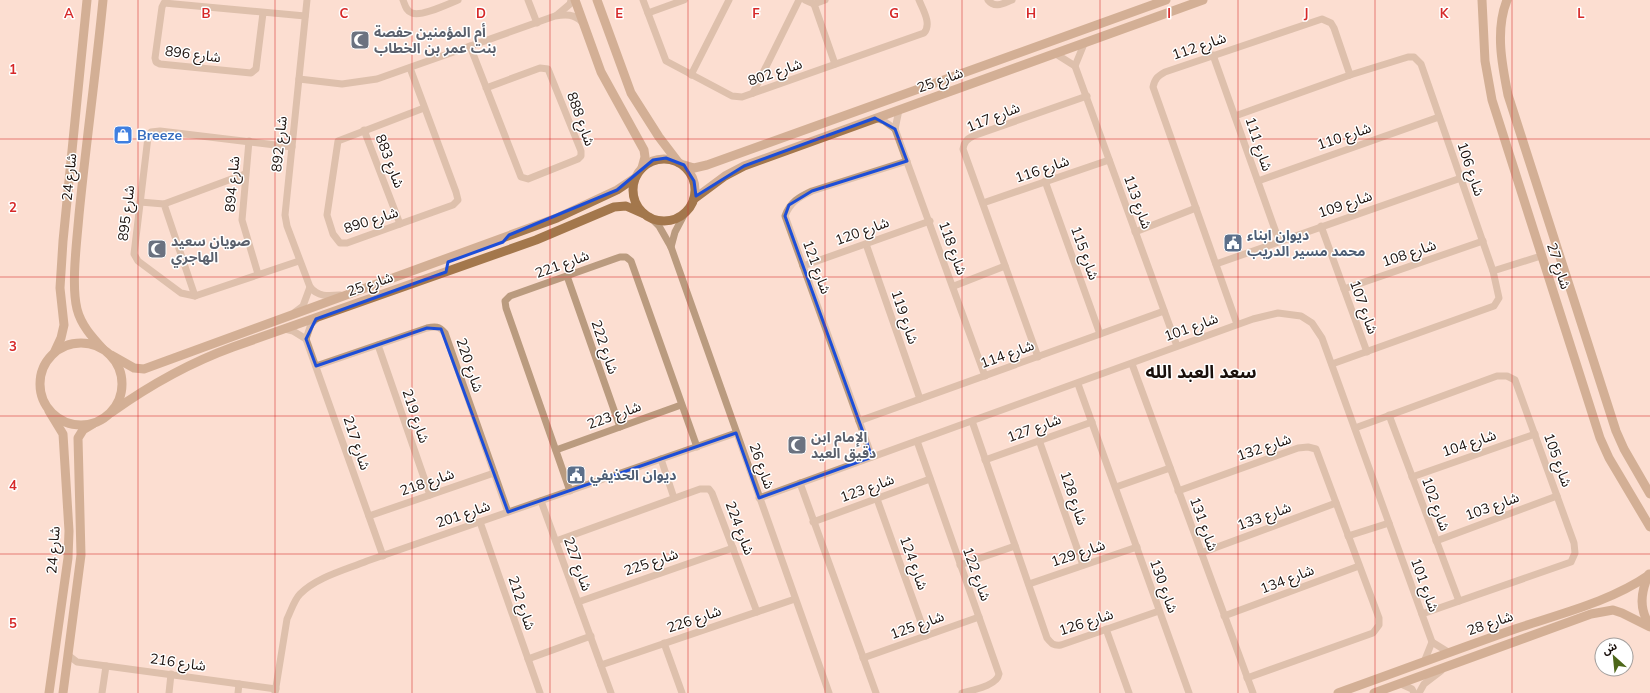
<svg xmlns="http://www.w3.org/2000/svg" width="1650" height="693" viewBox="0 0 1650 693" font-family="Mulish,'Noto Sans Arabic',sans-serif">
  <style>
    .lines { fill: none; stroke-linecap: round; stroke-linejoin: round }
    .street { stroke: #ba9b7f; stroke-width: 7 }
    .secondary { stroke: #a3774c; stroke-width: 9 }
    .marked { fill: none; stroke: #1d4ed8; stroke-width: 3; stroke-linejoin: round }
    .grid { fill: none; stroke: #d62828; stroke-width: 1; stroke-opacity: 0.55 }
    .labels { text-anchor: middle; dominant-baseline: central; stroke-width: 3; stroke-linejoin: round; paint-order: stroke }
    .worship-label { font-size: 14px; font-weight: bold; fill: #5b616d; stroke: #fff; text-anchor: start }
    .street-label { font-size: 14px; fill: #190f0b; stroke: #fff }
    .shop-label { font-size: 14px; font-weight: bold; fill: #366cbe; stroke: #fff; text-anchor: start }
    .service-label { font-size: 14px; font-weight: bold; fill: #4e5e75; stroke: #fff; text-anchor: start }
    .district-label { font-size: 18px; font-weight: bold; fill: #190f0b; stroke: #fff }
    .grid-label { font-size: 13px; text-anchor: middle; font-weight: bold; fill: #d62828; stroke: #fff; stroke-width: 3; stroke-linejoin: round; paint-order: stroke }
  </style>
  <rect width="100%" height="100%" fill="#fcded1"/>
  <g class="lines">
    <g class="street">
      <path d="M307 0 285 215 287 226 310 287C318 297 328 296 340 295"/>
      <path d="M403 0C405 5 406 11 412 13 421 17 448 4 458 0"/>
      <polyline points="528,0 537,23"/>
      <path d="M643 0 666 61 732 96 742 97 924 33C932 24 923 10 919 0"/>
      <polyline points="805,0 814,4 825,0"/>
      <path d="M988 0C995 9 1004 3 1012 0"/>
      <polyline points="814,4 835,64"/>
      <polyline points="263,13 256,69 251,73 160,64 156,62 155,58 162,7 164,3 305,16"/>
      <polyline points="648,13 684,0"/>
      <polyline points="557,15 570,4 571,0"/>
      <polyline points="470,46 521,177 528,179 578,159 581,156 581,151 548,69 540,68 486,88"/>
      <polyline points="1056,54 1075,66 1177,346"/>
      <polyline points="1213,55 1279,241"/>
      <polyline points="1075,66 1084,44"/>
      <polyline points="410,68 456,192 458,200 453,205 347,243 340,243 333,234 327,215 338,141 424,108"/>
      <polyline points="691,75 729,0"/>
      <path d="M299 79 342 84 377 79 555 16C566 14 574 14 582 22"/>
      <polyline points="753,93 799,0"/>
      <polyline points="899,110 895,129 985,376"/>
      <polyline points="1235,116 1350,75 1408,57 1414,57 1421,64 1493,271 1499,298 1494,306 1332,364"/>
      <polyline points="875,118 884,121 895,129"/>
      <polyline points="364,130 400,224"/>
      <polyline points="249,141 242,220 258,274"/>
      <polyline points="292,147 160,131 151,132 148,137 134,254 138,261 181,293 195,296 299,261"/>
      <polyline points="1045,181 1100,334"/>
      <polyline points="1258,181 1439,117"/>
      <polyline points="140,202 164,204 195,296"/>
      <polyline points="983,203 1109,160"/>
      <polyline points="164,204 245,174"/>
      <polyline points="650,217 659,226 671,247 829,693"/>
      <polyline points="1321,226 1367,352"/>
      <polyline points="1135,232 1196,208"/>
      <polyline points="866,244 920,399"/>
      <polyline points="671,247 675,232 685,213"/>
      <polyline points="1216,264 1461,178"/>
      <polyline points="803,266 930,221"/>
      <polyline points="1493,271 1541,256"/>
      <polyline points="567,276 620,427"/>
      <polyline points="954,286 1005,266"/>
      <polyline points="1344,289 1483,241"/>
      <polyline points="295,312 303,306 310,287"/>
      <polyline points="316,319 311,324 306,339 383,556"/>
      <path d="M1237 324 1153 87C1155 78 1158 76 1165 72L1322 19 1331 23 1334 28 1350 75"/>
      <polyline points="285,329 293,331 306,339"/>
      <polyline points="378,345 430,495"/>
      <path d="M1038 357 963 149C964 142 967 139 973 136L1087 96"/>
      <polyline points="1132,364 1253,693"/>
      <path d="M316 366 427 328C435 326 439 326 445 333L508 512"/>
      <polyline points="1078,384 1189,693"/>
      <polyline points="1389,415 1459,601"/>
      <polyline points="859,421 1164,311"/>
      <path d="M972 421 1047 638C1051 643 1053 646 1061 645L1159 611"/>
      <polyline points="1355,428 1497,376 1507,376 1515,380 1574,543 1575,553 1571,562 1422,614"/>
      <polyline points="1039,440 1083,565"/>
      <path d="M917 441 999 674C997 686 972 690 962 693"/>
      <polyline points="556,450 681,405"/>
      <path d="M872 457 785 216C790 202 799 197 812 191L907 161"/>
      <polyline points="661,459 674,498"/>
      <polyline points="985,460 1092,422"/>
      <polyline points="1412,477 1535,434"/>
      <polyline points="800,483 876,693"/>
      <polyline points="1116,487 1170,468"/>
      <polyline points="570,491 506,308 505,301 510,296 620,257 626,257 631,261 697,447"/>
      <polyline points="1178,491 1298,448 1308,447 1316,449 1379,618 1379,625 1373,633 1247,678"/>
      <polyline points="759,498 1253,319 1278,313 1301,316 1312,323 1322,338 1432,642 1448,652"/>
      <polyline points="877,499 926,636"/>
      <polyline points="541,501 611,693"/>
      <polyline points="369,516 494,473"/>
      <polyline points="480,522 540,693"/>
      <polyline points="813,522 930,479"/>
      <polyline points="1348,536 1389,523"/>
      <polyline points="556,541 700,489 709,489 712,493 757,612"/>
      <polyline points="1436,541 1557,496"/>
      <polyline points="1201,553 1336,503"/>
      <polyline points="960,565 1015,546"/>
      <polyline points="1029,584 1137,547"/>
      <polyline points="578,602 733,548"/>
      <polyline points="1224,616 1359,566"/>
      <polyline points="1106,629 1129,693"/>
      <polyline points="664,643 682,693"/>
      <polyline points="68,655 77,662 276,689"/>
      <polyline points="863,658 979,617"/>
      <polyline points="528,659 591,636"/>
      <polyline points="1424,662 1432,642"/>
      <polyline points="601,665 795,599"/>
      <polyline points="1401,684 1412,689 1414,693"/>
      <polyline points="102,693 106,666"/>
      <polyline points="169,693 171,674"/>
      <polyline points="238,693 239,684"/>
      <path d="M275 693 287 619C291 611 294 600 300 594 317 577 345 570 367 561L736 433"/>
      <polyline points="1419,693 1424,684 1441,671"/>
    </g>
    <g class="secondary">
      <path d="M103 0C96 72 86 143 79 215 77 240 71 285 77 309 81 325 92 337 103 349"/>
      <polyline points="575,0 601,72 644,150 645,157 642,168"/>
      <polyline points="597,0 631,93 659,137 678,162"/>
      <polyline points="1482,0 1485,61 1492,100 1600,438 1609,458 1650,527"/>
      <path d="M1507 0C1495 30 1502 65 1508 95L1616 431 1624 449 1650 494"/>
      <circle cx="664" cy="190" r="31"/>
      <polyline points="684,165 694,168 707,165 1166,0"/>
      <polyline points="694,199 725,176 744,166 1203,0"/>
      <circle cx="81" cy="384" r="41"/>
      <polyline points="55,351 61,338 64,325 60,288 63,241 87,0"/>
      <polyline points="111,355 134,368 144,369 557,218 617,190 635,178"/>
      <polyline points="49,411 63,434 69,531 68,558 49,693"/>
      <path d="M112 412C150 385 189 363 233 347L536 240 614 207 626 206 644 214"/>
      <path d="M1649 574C1641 591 1638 609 1650 625"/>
      <polyline points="63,693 81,555 78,438 83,430 93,424"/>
      <path d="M1338 693C1397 672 1455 650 1515 629 1559 614 1610 602 1649 575"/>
      <polyline points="1374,693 1591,614 1613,610 1622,613 1650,627"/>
    </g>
  </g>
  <path d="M0 0H1650V693H0ZM875 118 895 129 907 161 812 191 789 205 785 216 872 457 759 498 736 433 508 512 441 329 427 328 316 366 306 339 316 319 446 272 448 262 503 242 509 235 617 190 653 160 666 158 684 165 694 181 696 196 744 166Z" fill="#fcded1" fill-opacity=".55" fill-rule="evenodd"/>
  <path class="marked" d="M875 118 895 129 907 161 812 191 789 205 785 216 872 457 759 498 736 433 508 512 441 329 427 328 316 366 306 339 316 319 446 272 448 262 503 242 509 235 617 190 653 160 666 158 684 165 694 181 696 196 744 166Z"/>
  <path class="grid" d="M138 0V693M275 0V693M412 0V693M550 0V693M688 0V693M825 0V693M962 0V693M1100 0V693M1238 0V693M1375 0V693M1512 0V693M0 139H1650M0 277H1650M0 416H1650M0 554H1650"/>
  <defs>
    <g id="mosque-square" transform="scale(1)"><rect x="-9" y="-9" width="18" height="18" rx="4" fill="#6b7280" stroke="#fff"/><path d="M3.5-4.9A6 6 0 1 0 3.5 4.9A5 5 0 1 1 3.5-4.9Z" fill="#fff"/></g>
    <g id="shop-square" transform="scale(1)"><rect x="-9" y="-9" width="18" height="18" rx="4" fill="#3f7fe0" stroke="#fff"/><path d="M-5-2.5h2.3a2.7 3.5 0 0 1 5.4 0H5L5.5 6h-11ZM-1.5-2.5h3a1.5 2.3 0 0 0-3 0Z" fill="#fff"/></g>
    <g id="civic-square" transform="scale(1)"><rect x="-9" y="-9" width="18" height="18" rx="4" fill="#5c6f8a" stroke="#fff"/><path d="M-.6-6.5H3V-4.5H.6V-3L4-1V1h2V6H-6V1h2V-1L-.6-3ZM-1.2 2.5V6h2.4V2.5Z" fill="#fff"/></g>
  </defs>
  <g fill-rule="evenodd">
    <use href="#mosque-square" x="360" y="40"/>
    <use href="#shop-square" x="123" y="135"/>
    <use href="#civic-square" x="1233" y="243"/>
    <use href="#mosque-square" x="157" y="249"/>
    <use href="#mosque-square" x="797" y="445"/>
    <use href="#civic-square" x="576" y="475"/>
  </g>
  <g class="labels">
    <g class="worship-label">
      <text x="374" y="32">أم المؤمنين حفصة<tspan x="374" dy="16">بنت عمر بن الخطاب</tspan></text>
      <text x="171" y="241">صويان سعيد<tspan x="171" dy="16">الهاجري</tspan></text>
      <text x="811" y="437">الإمام ابن<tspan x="811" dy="16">دقيق العيد</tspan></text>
    </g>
    <g class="street-label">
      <text transform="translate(1199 46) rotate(-19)">شارع 112</text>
      <text transform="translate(193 54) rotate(7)">شارع 896</text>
      <text transform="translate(775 72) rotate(-19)">شارع 802</text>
      <text transform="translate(940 80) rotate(-20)">شارع 25</text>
      <text transform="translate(993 117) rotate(-22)">شارع 117</text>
      <text transform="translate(581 119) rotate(70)">شارع 888</text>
      <text transform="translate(1344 136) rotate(-19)">شارع 110</text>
      <text transform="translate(279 144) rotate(-84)">شارع 892</text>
      <text transform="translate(1259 144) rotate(71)">شارع 111</text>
      <text transform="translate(390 161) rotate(69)">شارع 883</text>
      <text transform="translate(1042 169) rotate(-19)">شارع 116</text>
      <text transform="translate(1471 169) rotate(71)">شارع 106</text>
      <text transform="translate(69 177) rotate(-84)">شارع 24</text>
      <text transform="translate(232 184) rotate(-85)">شارع 894</text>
      <text transform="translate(1138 202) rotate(70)">شارع 113</text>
      <text transform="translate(1345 204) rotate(-19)">شارع 109</text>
      <text transform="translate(126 213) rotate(-83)">شارع 895</text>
      <text transform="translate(371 220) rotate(-18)">شارع 890</text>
      <text transform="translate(862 231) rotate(-20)">شارع 120</text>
      <text transform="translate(953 248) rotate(70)">شارع 118</text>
      <text transform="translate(1085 253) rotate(70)">شارع 115</text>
      <text transform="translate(1409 253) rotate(-19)">شارع 108</text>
      <text transform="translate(562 264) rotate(-20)">شارع 221</text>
      <text transform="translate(1559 266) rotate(72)">شارع 27</text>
      <text transform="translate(817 267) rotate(70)">شارع 121</text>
      <text transform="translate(370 284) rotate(-19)">شارع 25</text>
      <text transform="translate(1364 307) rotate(70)">شارع 107</text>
      <text transform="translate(905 317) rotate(71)">شارع 119</text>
      <text transform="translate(1191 327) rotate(-20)">شارع 101</text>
      <text transform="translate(605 347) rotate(71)">شارع 222</text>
      <text transform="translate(1007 354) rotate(-20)">شارع 114</text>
      <text transform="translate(470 365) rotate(71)">شارع 220</text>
      <text transform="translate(614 415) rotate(-20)">شارع 223</text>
      <text transform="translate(416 416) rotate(71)">شارع 219</text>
      <text transform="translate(1034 428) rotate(-20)">شارع 127</text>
      <text transform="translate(357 443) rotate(71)">شارع 217</text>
      <text transform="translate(1469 443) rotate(-19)">شارع 104</text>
      <text transform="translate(1264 447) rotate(-19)">شارع 132</text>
      <text transform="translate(1558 460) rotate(70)">شارع 105</text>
      <text transform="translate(762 466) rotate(70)">شارع 26</text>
      <text transform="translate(427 482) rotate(-19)">شارع 218</text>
      <text transform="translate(867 488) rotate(-20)">شارع 123</text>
      <text transform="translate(1074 498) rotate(71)">شارع 128</text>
      <text transform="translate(1436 504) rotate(70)">شارع 102</text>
      <text transform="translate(1492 506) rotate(-20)">شارع 103</text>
      <text transform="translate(463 514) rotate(-19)">شارع 201</text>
      <text transform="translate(1264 516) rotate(-20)">شارع 133</text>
      <text transform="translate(1204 524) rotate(70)">شارع 131</text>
      <text transform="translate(740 528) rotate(69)">شارع 224</text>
      <text transform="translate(53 550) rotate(-86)">شارع 24</text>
      <text transform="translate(1078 553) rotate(-19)">شارع 129</text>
      <text transform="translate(651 562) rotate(-19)">شارع 225</text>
      <text transform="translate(914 563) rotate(70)">شارع 124</text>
      <text transform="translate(578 564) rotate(70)">شارع 227</text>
      <text transform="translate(977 574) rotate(70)">شارع 122</text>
      <text transform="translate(1287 579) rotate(-21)">شارع 134</text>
      <text transform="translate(1425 585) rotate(70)">شارع 101</text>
      <text transform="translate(1164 586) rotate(70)">شارع 130</text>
      <text transform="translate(522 603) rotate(71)">شارع 212</text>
      <text transform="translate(694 619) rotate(-19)">شارع 226</text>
      <text transform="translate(1086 622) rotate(-18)">شارع 126</text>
      <text transform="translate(1490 623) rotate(-19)">شارع 28</text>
      <text transform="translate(917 625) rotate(-20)">شارع 125</text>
      <text transform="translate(178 662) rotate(8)">شارع 216</text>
    </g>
    <g class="shop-label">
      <text x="137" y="135">Breeze</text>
    </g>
    <g class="service-label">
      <text x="1247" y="235">ديوان ابناء<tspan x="1247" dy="16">محمد مسير الدريب</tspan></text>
      <text x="590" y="475">ديوان الحذيفي</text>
    </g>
    <g class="district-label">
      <text x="1201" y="371">سعد العبد الله</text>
    </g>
  </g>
  <g class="grid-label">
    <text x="69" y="18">A</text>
    <text x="206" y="18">B</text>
    <text x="344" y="18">C</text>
    <text x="481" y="18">D</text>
    <text x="619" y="18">E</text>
    <text x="756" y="18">F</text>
    <text x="894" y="18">G</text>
    <text x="1031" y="18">H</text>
    <text x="1169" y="18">I</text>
    <text x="1306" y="18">J</text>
    <text x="1444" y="18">K</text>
    <text x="1581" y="18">L</text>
    <text x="13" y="74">1</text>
    <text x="13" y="212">2</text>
    <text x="13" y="351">3</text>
    <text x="13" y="490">4</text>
    <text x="13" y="628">5</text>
  </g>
  <g transform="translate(1614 657) rotate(333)"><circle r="19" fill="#ffffff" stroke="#a39f9d"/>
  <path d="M0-3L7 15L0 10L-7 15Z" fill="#4d6719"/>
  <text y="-6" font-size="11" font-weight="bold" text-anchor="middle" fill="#190f0b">ش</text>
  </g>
</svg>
